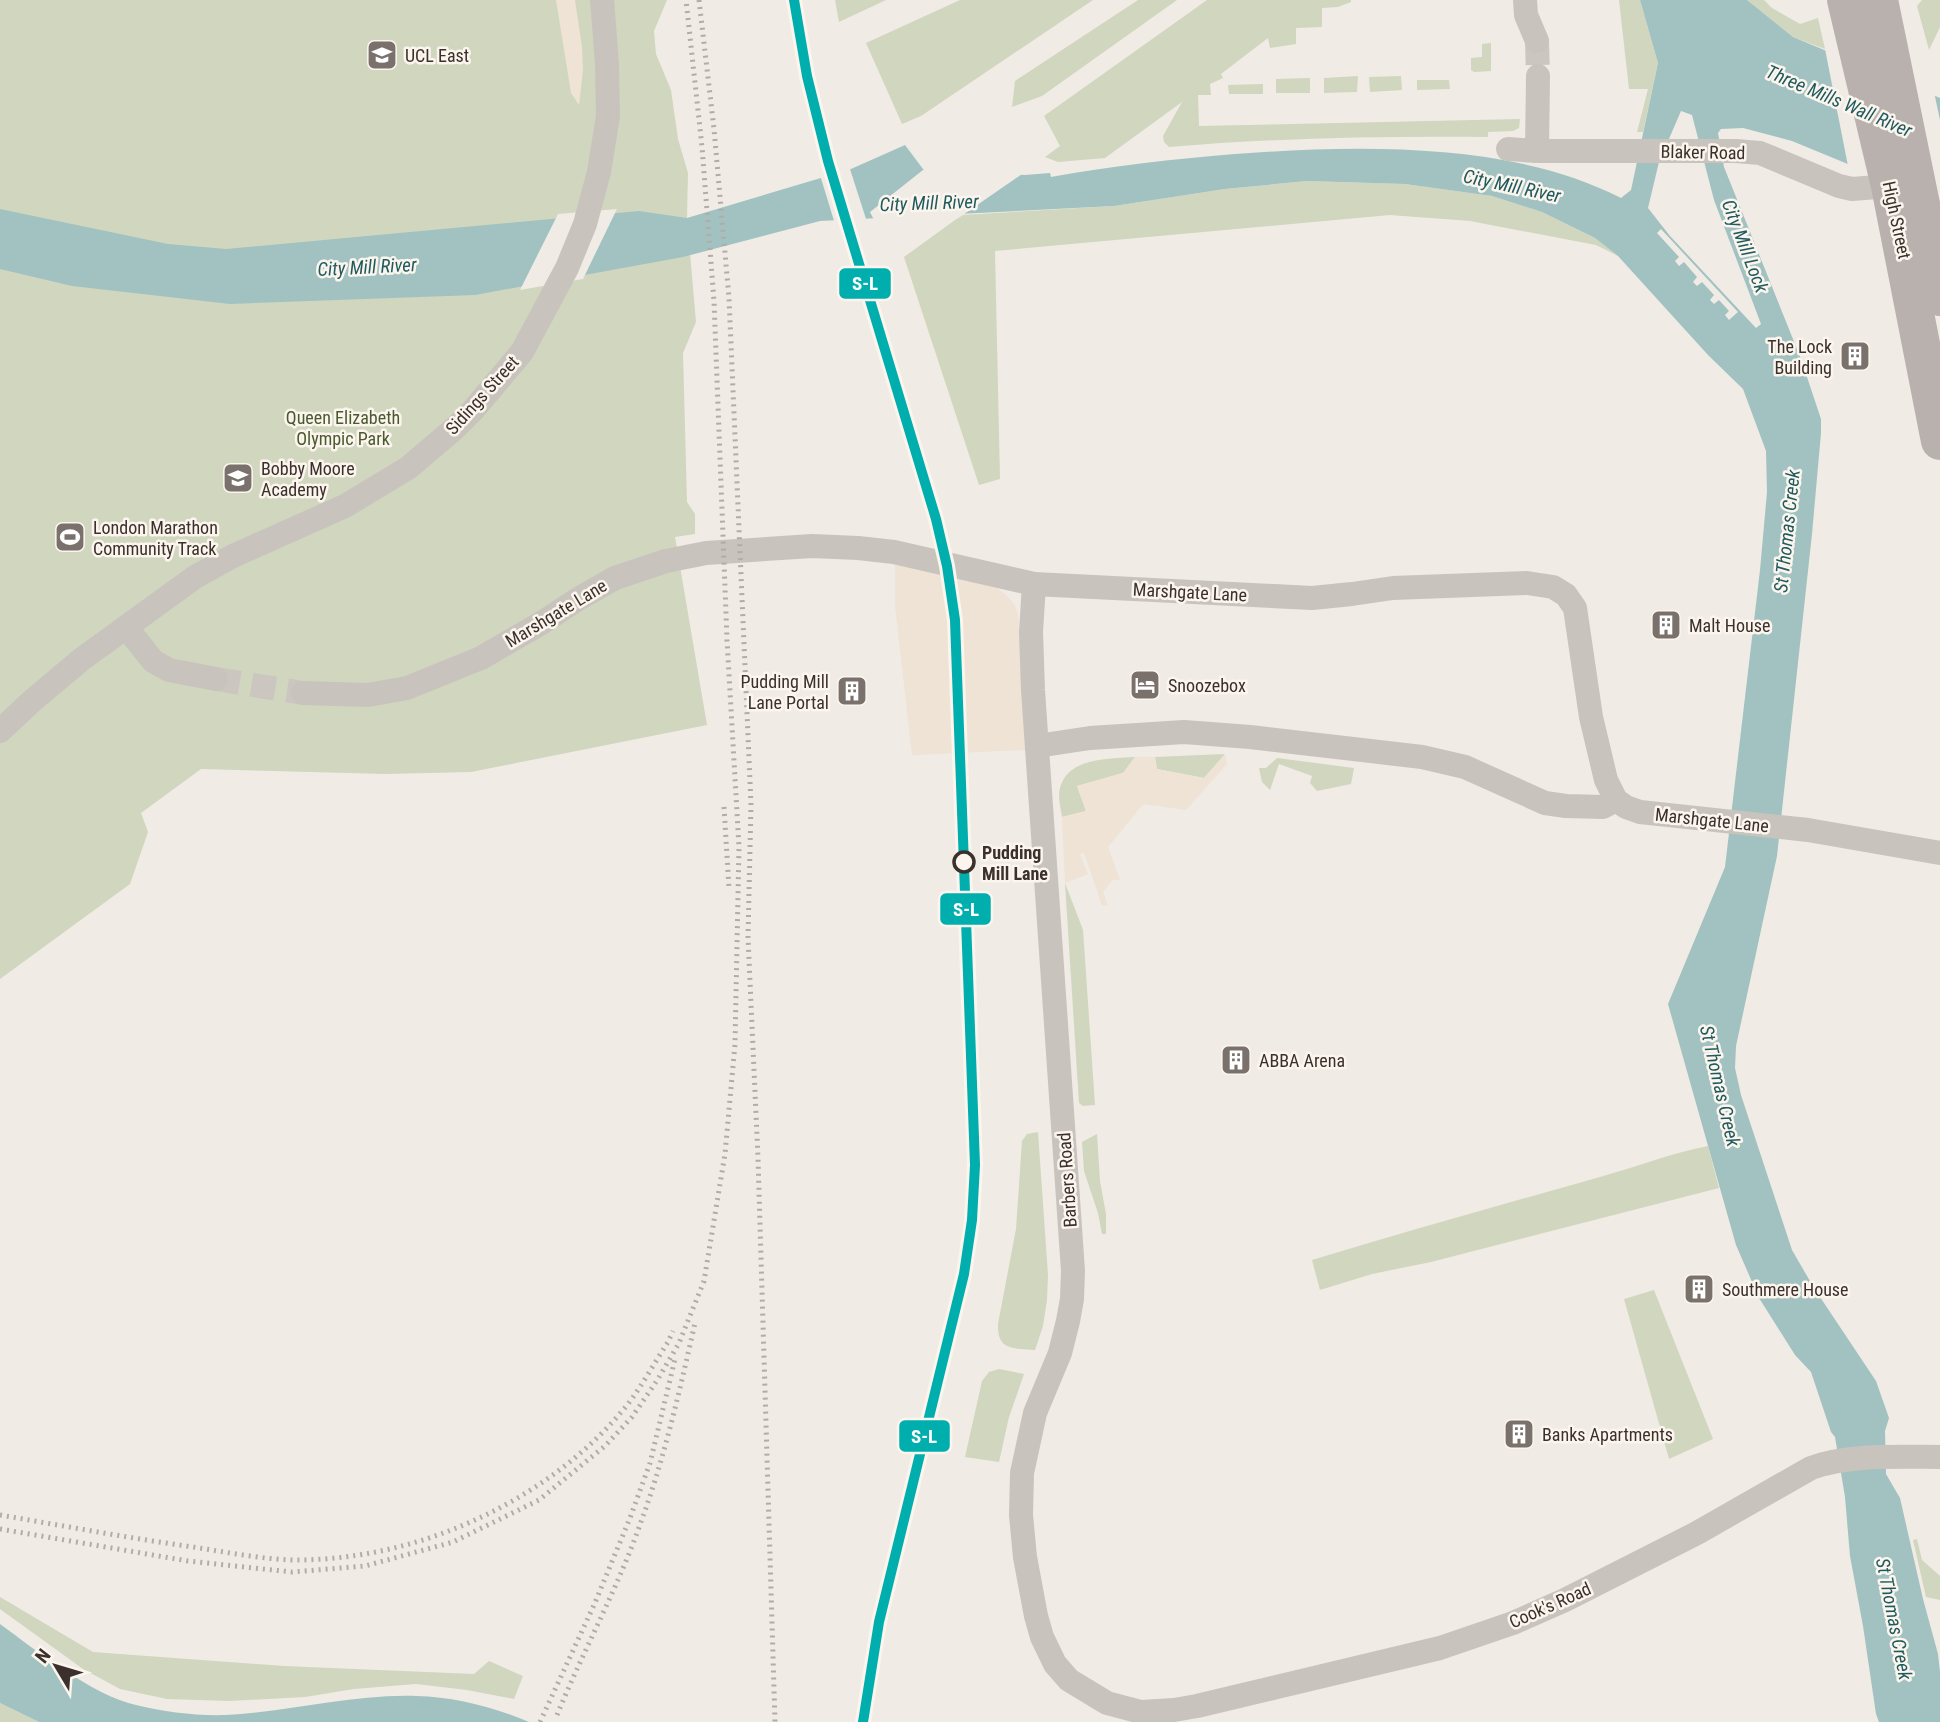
<svg xmlns="http://www.w3.org/2000/svg" width="1940" height="1722" viewBox="0 0 1940 1722" font-family="'Roboto Condensed',sans-serif">
  <style>
    .green { fill: #d1d6bf }
    .plaza { fill: #eee3d5 }
    .water { fill: #a1c2c1; fill-rule: evenodd }
    .pier { fill: #f0ebe5 }
    .lines { fill: none; stroke-linecap: round; stroke-linejoin: round }
    .street-tunnel { stroke: #ccc6c0; stroke-width: 24; stroke-dasharray: 24 12; stroke-linecap: butt }
    .street { stroke: #c9c3be; stroke-width: 24 }
    .primary { stroke: #b8b1ad; stroke-width: 38 }
    .rail { stroke: #b1aca8; stroke-width: 5; stroke-dasharray: 2 5; stroke-linecap: butt }
    .rail-1-casing { stroke: #fbf5ee; stroke-width: 16 }
    .rail-1 { stroke: #00afad; stroke-width: 10 }
    .stop-dot { fill: #fbf5ee; stroke: #3b302b; stroke-width: 3.5 }
    .labels { text-anchor: middle; dominant-baseline: central; stroke-width: 5; stroke-linejoin: round; paint-order: stroke }
    .poi-label { font-size: 18px; fill: #3b302b; stroke: #fbf5ee; text-anchor: start }
    .street-label { font-size: 18px; fill: #3b302b; stroke: #fbf5ee }
    .park-label { font-size: 18px; fill: #4a5a2e; stroke: #fbf5ee }
    .stop-label { font-size: 18px; font-weight: bold; fill: #3b302b; stroke: #fbf5ee; text-anchor: start }
    .water-label { font-size: 19px; font-style: italic; fill: #1f5a5e; stroke: #fbf5ee }
    .line-badge { stroke: #fbf5ee; stroke-width: 2.5 }
    .badge-label { font-size: 19px; text-anchor: middle; font-weight: bold; fill: #fff }
  </style>
  <rect width="100%" height="100%" fill="#f0ebe5"/>
  <g class="green">
    <polygon points="0,0 667,0 654,31 656,54 671,90 678,139 688,173 687,218 696,322 683,353 687,502 695,514 695,534 675,537 707,725 471,772 386,774 201,769 141,813 148,832 130,884 0,979"/>
    <polygon points="835,0 886,0 839,22"/>
    <polygon points="960,0 1093,0 921,116 902,124 866,43"/>
    <polygon points="1138,0 1177,0 1042,96 1012,107 1015,81"/>
    <path d="M1207 0H1351V2L1338 7 1322 8V27L1296 28V44L1270 48 1268 38 1221 74 1223 78 1210 84 1211 95H1198L1199 126 1520 119 1519 128 1513 131 1488 132V137C1381 136 1275 138 1169 147L1164 142 1163 136 1182 102 1105 158 1058 162 1045 157 1060 146 1044 116Z"/>
    <polygon points="1619,0 1640,0 1658,63 1643,132 1637,132 1648,89 1629,89"/>
    <polygon points="1747,0 1764,0 1772,8 1800,24 1818,18 1825,49 1793,37"/>
    <polygon points="1922,0 1940,0 1940,27 1929,50 1917,6"/>
    <polygon points="1491,43 1491,71 1474,72 1471,70 1471,58 1482,57 1482,44"/>
    <polygon points="1358,76 1357,92 1324,93 1324,78"/>
    <polygon points="1401,76 1402,90 1370,92 1369,77"/>
    <polygon points="1310,78 1310,93 1276,93 1276,79"/>
    <polygon points="1417,80 1449,80 1450,89 1417,90"/>
    <polygon points="1263,84 1263,94 1229,94 1228,85"/>
    <polygon points="1307,181 1405,184 1492,196 1542,212 1595,238 1618,256 1596,245 1470,221 1390,215 995,251 1000,479 979,485 904,257 962,215 1114,206 1225,189"/>
    <polygon points="1225,754 1204,778 1157,769 1155,757"/>
    <path d="M1135 757 1123 773 1077 786 1086 811 1062 817C1061 810 1059 802 1059 795 1062 757 1107 759 1135 757Z"/>
    <polygon points="1277,758 1354,768 1351,784 1317,791 1310,783 1312,776 1279,764 1270,790 1262,782 1259,768 1266,768"/>
    <polygon points="1065,883 1083,930 1095,1105 1083,1106 1079,1103"/>
    <path d="M1038 1132 1048 1275 1047 1300 1043 1326 1035 1350C1013 1348 997 1351 998 1324L1016 1229 1022 1141 1027 1134Z"/>
    <polygon points="1097,1134 1100,1181 1106,1214 1106,1234 1102,1234 1098,1213 1084,1171 1082,1142"/>
    <path d="M1708 1146 1719 1188 1431 1262 1372 1274 1320 1290 1312 1260C1408 1231 1504 1204 1600 1177 1636 1167 1671 1153 1708 1146Z"/>
    <polygon points="1654,1290 1713,1439 1669,1459 1624,1299"/>
    <polygon points="999,1369 1024,1374 1009,1417 999,1462 965,1457 982,1381 989,1372"/>
    <polygon points="1917,1539 1922,1560 1940,1576 1940,1600 1926,1597 1913,1540"/>
    <polygon points="0,1597 93,1652 284,1666 474,1674 489,1661 523,1676 514,1699 467,1690 416,1684 354,1689 305,1697 229,1701 167,1699 120,1689 83,1669 0,1609"/>
    <polygon points="0,1703 39,1722 0,1722"/>
  </g>
  <g class="plaza">
    <polygon points="556,0 575,0 582,47 583,70 579,105 571,93"/>
    <polygon points="895,564 991,584 1005,594 1014,604 1018,614 1026,750 912,755 895,606"/>
    <polygon points="1225,754 1227,764 1186,810 1143,804 1108,847 1120,880 1112,880 1103,892 1108,906 1102,905 1084,853 1080,854 1088,874 1065,883 1062,817 1086,811 1077,786 1123,773 1135,757 1155,757 1157,769 1204,778"/>
  </g>
  <g class="water">
    <path d="M1640 0H1747L1793 37 1940 98V202L1792 141 1743 128 1721 129 1718 133 1724 167 1801 359 1821 419V433L1812 534 1777 856 1736 1046 1735 1068 1741 1095 1792 1250 1814 1288 1876 1381 1889 1418 1885 1431 1886 1474 1900 1498 1923 1599 1938 1654 1940 1672V1722H1879L1876 1714 1863 1626 1850 1556 1845 1497 1835 1437 1831 1432 1811 1372 1795 1355 1759 1298 1736 1245 1668 1004 1725 867 1760 570 1767 492 1766 451 1743 389 1708 355 1618 256 1595 238 1542 212 1492 196 1405 184 1307 181 1225 189 1114 206 820 221 683 257 475 295 230 304 72 286 0 269V209L168 244 226 249 639 211 687 218 851 169 905 145 923 169 1025 175 1050 173 1051 177C1112 166 1173 159 1235 154 1356 145 1511 141 1621 198L1631 190 1658 63ZM1681 111 1692 115 1714 200 1761 324 1756 328 1670 236 1648 208 1659 162Z"/>
    <path d="M0 1624C37 1651 92 1695 136 1705 165 1712 196 1716 226 1715 289 1712 352 1694 416 1696 455 1697 494 1707 529 1722H39L0 1703Z"/>
  </g>
  <g class="pier">
    <polygon points="1825,49 1934,92 1940,120 1940,202 1848,166"/>
    <polygon points="849,166 867,222 835,224 820,175"/>
    <polygon points="928,166 1025,172 957,219 875,222 870,212"/>
    <polygon points="617,209 583,279 520,290 558,214"/>
    <polygon points="1661,229 1738,312 1729,320 1725,315 1729,311 1719,300 1714,304 1710,300 1714,295 1702,282 1697,286 1693,282 1697,277 1684,262 1679,266 1675,261 1679,257 1657,233"/>
  </g>
  <g class="lines">
    <g class="street-tunnel">
      <polyline points="1537,41 1538,76"/>
      <polyline points="216,679 303,693"/>
    </g>
    <g class="street">
      <polyline points="1525,0 1526,15 1537,41"/>
      <polyline points="1508,149 1537,151 1736,151 1760,153 1839,186 1852,189 1890,186"/>
      <polyline points="1537,151 1538,76"/>
      <path d="M1034 584 1031 632 1033 690 1073 1271 1072 1299 1068 1321 1060 1353 1035 1413 1022 1473 1021 1515 1025 1557 1036 1616 1042 1637 1055 1664 1069 1680 1107 1703 1141 1712 1174 1710 1197 1706 1440 1648 1513 1623 1565 1600 1697 1533 1811 1468C1850 1454 1899 1457 1940 1457"/>
      <polyline points="126,627 153,661 169,670 216,679"/>
      <polyline points="303,693 368,695 407,688 481,658 543,622 578,599 615,578 666,561 706,553 812,546 858,548 894,552 1034,584 1312,598 1352,594 1393,588 1527,583 1553,587 1566,595 1575,608 1591,717 1606,780 1616,800 1626,807 1640,812 1808,830 1940,853"/>
      <polyline points="0,731 32,701 82,659 195,577 233,556 345,506 408,468 454,429 474,409 522,352 567,268 585,224 599,172 608,116 607,64 602,0"/>
      <polyline points="1037,746 1090,738 1184,732 1250,737 1422,757 1465,767 1545,803 1566,806 1603,807 1616,800"/>
    </g>
    <g class="primary">
      <polyline points="1846,0 1890,186 1940,441"/>
      <polyline points="1879,0 1940,297"/>
    </g>
    <g class="rail">
      <polyline points="699,0 714,129 729,298 751,805 748,937 758,1158 775,1722"/>
      <polyline points="724,807 729,888"/>
      <path d="M0 1515C64 1526 129 1538 193 1547 226 1552 260 1559 293 1560 417 1561 550 1501 628 1404 643 1384 655 1362 668 1342L673 1331"/>
      <polyline points="0,1529 188,1561 292,1572 365,1566 453,1542 539,1500 605,1446 632,1417 658,1379 679,1343 704,1281 725,1154 735,1044 739,847 727,640 714,301 702,147 686,0"/>
      <path d="M557 1715C584 1649 619 1586 642 1519 665 1456 680 1389 695 1323"/>
      <polyline points="540,1722 594,1605 630,1518 650,1463 675,1359"/>
    </g>
    <g class="rail-1-casing">
      <polyline id="rail-1" points="794,0 807,76 828,161 936,519 947,566 955,620 975,1165 972,1220 964,1274 879,1622 863,1722"/>
    </g>
    <use href="#rail-1" class="rail-1"/>
  </g>
  <defs>
    <g id="university-square" transform="scale(1.575)"><rect x="-9" y="-9" width="18" height="18" rx="4" fill="#7a716c" stroke="#fbf5ee"/><path d="M0-5L7-2L0 1L-7-2ZM-4 1L0 2.5L4 1V4Q0 6-4 4Z" fill="#fff"/></g>
    <g id="building-square" transform="scale(1.575)"><rect x="-9" y="-9" width="18" height="18" rx="4" fill="#7a716c" stroke="#fbf5ee"/><path d="M-4-6H4V6H1V3H-1V6H-4ZM-2.5-4.3h1.7v1.8h-1.7ZM.8-4.3h1.7v1.8H.8ZM-2.5-1h1.7V.8h-1.7ZM.8-1h1.7V.8H.8Z" fill="#fff"/></g>
    <g id="school-square" transform="scale(1.575)"><rect x="-9" y="-9" width="18" height="18" rx="4" fill="#7a716c" stroke="#fbf5ee"/><path d="M0-5L7-2L0 1L-7-2ZM-4 1L0 2.5L4 1V4Q0 6-4 4Z" fill="#fff"/></g>
    <g id="stadium-square" transform="scale(1.575)"><rect x="-9" y="-9" width="18" height="18" rx="4" fill="#7a716c" stroke="#fbf5ee"/><path d="M0-5a6.5 5 0 1 0 0 10a6.5 5 0 1 0 0-10ZM-3.5-1.8h7v3.6h-7Z" fill="#fff"/></g>
    <g id="hotel-square" transform="scale(1.575)"><rect x="-9" y="-9" width="18" height="18" rx="4" fill="#7a716c" stroke="#fbf5ee"/><path d="M-6-4.5h1.5V1H6V5H4.5V3h-9V5H-6ZM-4 0a1.8 1.8 0 1 1 3.6 0ZM.5 0V-2.5h3Q6-2.5 6 0Z" fill="#fff"/></g>
  </defs>
  <g fill-rule="evenodd">
    <use href="#university-square" x="382" y="55"/>
    <use href="#building-square" x="1855" y="356"/>
    <use href="#school-square" x="238" y="478"/>
    <use href="#stadium-square" x="70" y="537"/>
    <use href="#building-square" x="1666" y="625"/>
    <use href="#hotel-square" x="1145" y="685"/>
    <use href="#building-square" x="852" y="691"/>
    <use href="#building-square" x="1236" y="1060"/>
    <use href="#building-square" x="1699" y="1289"/>
    <use href="#building-square" x="1519" y="1434"/>
  </g>
  <circle class="stop-dot" cx="964" cy="862" r="10"/>
  <g class="labels">
    <g class="poi-label">
      <text x="405" y="55">UCL East</text>
      <text x="1832" y="346" text-anchor="end">The Lock<tspan x="1832" dy="21">Building</tspan></text>
      <text x="261" y="468">Bobby Moore<tspan x="261" dy="21">Academy</tspan></text>
      <text x="93" y="527">London Marathon<tspan x="93" dy="21">Community Track</tspan></text>
      <text x="1689" y="625">Malt House</text>
      <text x="829" y="681" text-anchor="end">Pudding Mill<tspan x="829" dy="21">Lane Portal</tspan></text>
      <text x="1168" y="685">Snoozebox</text>
      <text x="1259" y="1060">ABBA Arena</text>
      <text x="1722" y="1289">Southmere House</text>
      <text x="1542" y="1434">Banks Apartments</text>
    </g>
    <g class="street-label">
      <text transform="translate(1703 152) rotate(1)">Blaker Road</text>
      <text transform="translate(1897 220) rotate(78)">High Street</text>
      <text transform="translate(482 395) rotate(-48)">Sidings Street</text>
      <text transform="translate(1190 592) rotate(3)">Marshgate Lane</text>
      <text transform="translate(556 613) rotate(-31)">Marshgate Lane</text>
      <text transform="translate(1712 820) rotate(6)">Marshgate Lane</text>
      <text transform="translate(1067 1180) rotate(-94)">Barbers Road</text>
      <text transform="translate(1550 1605) rotate(-24)">Cook's Road</text>
    </g>
    <g class="park-label">
      <text x="343" y="417">Queen Elizabeth<tspan x="343" dy="21">Olympic Park</tspan></text>
    </g>
    <g class="stop-label">
      <text x="982" y="852">Pudding<tspan x="982" dy="21">Mill Lane</tspan></text>
    </g>
    <g class="water-label">
      <text transform="translate(1839 101) rotate(23)">Three Mills Wall River</text>
      <text transform="translate(1512 186) rotate(12)">City Mill River</text>
      <text transform="translate(929 203) rotate(-2)">City Mill River</text>
      <text transform="translate(1745 246) rotate(69)">City Mill Lock</text>
      <text transform="translate(367 267) rotate(-3)">City Mill River</text>
      <text transform="translate(1787 531) rotate(-84)">St Thomas Creek</text>
      <text transform="translate(1720 1086) rotate(77)">St Thomas Creek</text>
      <text transform="translate(1894 1619) rotate(79)">St Thomas Creek</text>
    </g>
  </g>
  <g class="line-badge">
    <rect x="838" y="267" width="54" height="33" rx="7" fill="#00afad"/>
    <rect x="939" y="892" width="53" height="34" rx="7" fill="#00afad"/>
    <rect x="898" y="1419" width="53" height="34" rx="7" fill="#00afad"/>
  </g>
  <g class="badge-label">
    <text x="865" y="290">S-L</text>
    <text x="966" y="916">S-L</text>
    <text x="924" y="1443">S-L</text>
  </g>
  <g transform="translate(56 1666) rotate(308)" stroke="#fbf5ee" stroke-width="5" paint-order="stroke">
  <path d="M0-5L12 26L0 18L-12 26Z" fill="#3b302b"/>
  <text y="-10" font-size="19" font-weight="bold" text-anchor="middle" fill="#3b302b">N</text>
  </g>
</svg>
